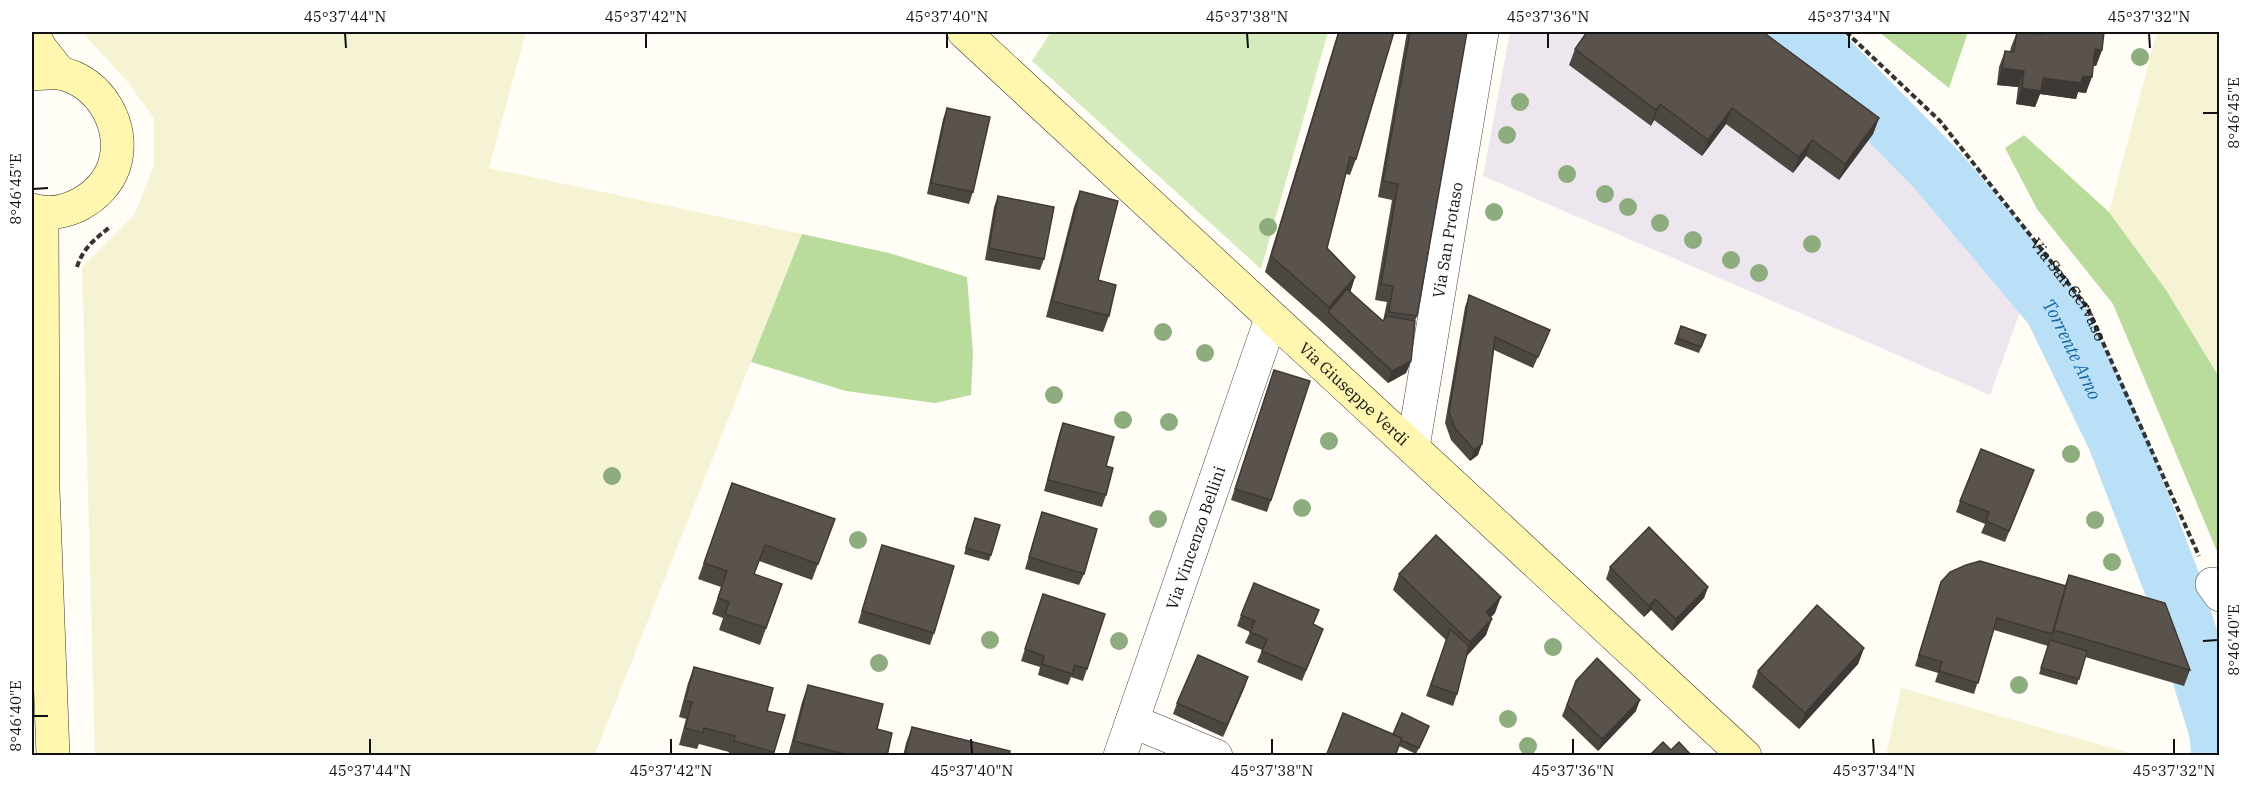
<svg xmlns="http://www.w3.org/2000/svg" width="2251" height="787" viewBox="0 0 2251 787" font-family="'IBM Plex Serif',serif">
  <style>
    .industrial { fill: #eee6ef }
    .farmland { fill: #f6f3d4 }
    .green { fill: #d5ebbd }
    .forest { fill: #b9dc9c }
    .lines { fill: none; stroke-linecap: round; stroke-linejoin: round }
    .river { stroke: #b9e0f7; stroke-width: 58 }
    .street-casing { stroke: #444; stroke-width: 34 }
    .secondary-casing { stroke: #333; stroke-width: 34 }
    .path { stroke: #333; stroke-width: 4; stroke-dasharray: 6 3; stroke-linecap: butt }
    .street { stroke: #fff; stroke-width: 33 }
    .secondary { stroke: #fff6b0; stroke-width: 33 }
    .tree { fill: #8dad7f }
    .wall { fill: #4d4742 }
    .shaded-wall { fill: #3f3936 }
    .building { fill: #5a524d; stroke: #3f3936; stroke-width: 1.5 }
    .ticks { fill: none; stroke: #111; stroke-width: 2 }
    .labels { text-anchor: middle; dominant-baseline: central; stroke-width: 6; stroke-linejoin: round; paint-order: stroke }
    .street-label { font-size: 16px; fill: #111; stroke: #fff }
    .water-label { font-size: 18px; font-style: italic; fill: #1768a6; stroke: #fff }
    .neatline { fill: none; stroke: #111; stroke-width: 2 }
    .ticks-label { font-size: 15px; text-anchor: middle; fill: #111 }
  </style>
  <rect width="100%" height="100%" fill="#fffdf5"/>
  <polygon class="industrial" points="1510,32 1735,32 1873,134 2025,298 1990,395 1483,176"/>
  <g class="farmland">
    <polygon points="82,32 526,32 489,168 802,234 594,756 95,755 82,267 135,214 154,165 154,118 126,80"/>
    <polygon points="2157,32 2219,32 2219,381 2218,374 2166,290 2109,212"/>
    <polygon points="1901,688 2137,755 1886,755"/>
  </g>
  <polygon class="green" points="1051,32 1328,32 1261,269 1032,61"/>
  <g class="forest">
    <polygon points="1879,32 1968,32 1949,88"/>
    <polygon points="2024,135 2109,212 2166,290 2218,375 2220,381 2219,556 2113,304 2037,209 2005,148"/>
    <polygon points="802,234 889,253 967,277 973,353 971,395 935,403 846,391 751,362"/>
  </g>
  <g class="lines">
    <path class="river" id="s1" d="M1790 32 1825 56 1938 171 2053 308 2116 438 2173 586 2218 731 2220 751"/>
    <g class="street-casing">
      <g id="street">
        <path id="s3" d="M1413 447 1482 32"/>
        <polyline points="2212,584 2220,595"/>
        <polyline points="1132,721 1216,756"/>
        <path id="s4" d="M1120 756 1271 319"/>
      </g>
    </g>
    <g class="secondary-casing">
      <g id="secondary">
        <path id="s5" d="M964 32 1745 756"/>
        <polyline points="32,33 41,49 60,73"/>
        <path d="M32 74C40 74 51 72 59 73 100 80 127 127 114 166 103 198 64 220 32 210"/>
        <polyline points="42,213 43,489 53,756"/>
      </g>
    </g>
    <g class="path">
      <path id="s2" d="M1846 32 1940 121 2087 307 2199 556"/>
      <path d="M77 267C83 248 95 239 110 227"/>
    </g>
    <use href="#street" class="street"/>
    <use href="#secondary" class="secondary"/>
  </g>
  <g class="tree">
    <circle cx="2140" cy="57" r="9"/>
    <circle cx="1520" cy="102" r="9"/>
    <circle cx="1507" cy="135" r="9"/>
    <circle cx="1567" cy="174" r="9"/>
    <circle cx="1605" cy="194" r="9"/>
    <circle cx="1628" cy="207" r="9"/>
    <circle cx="1494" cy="212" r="9"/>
    <circle cx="1660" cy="223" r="9"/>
    <circle cx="1268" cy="227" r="9"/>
    <circle cx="1693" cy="240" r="9"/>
    <circle cx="1812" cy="244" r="9"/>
    <circle cx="1731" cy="260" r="9"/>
    <circle cx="1759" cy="273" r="9"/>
    <circle cx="1163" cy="332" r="9"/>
    <circle cx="1205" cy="353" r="9"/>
    <circle cx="1054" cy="395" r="9"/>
    <circle cx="1123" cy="420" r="9"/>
    <circle cx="1169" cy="422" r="9"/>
    <circle cx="1329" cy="441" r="9"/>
    <circle cx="2071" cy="454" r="9"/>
    <circle cx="612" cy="476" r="9"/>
    <circle cx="1302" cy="508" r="9"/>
    <circle cx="1158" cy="519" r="9"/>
    <circle cx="2095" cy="520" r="9"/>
    <circle cx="858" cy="540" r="9"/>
    <circle cx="2112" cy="562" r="9"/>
    <circle cx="990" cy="640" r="9"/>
    <circle cx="1119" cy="641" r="9"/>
    <circle cx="1553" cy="647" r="9"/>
    <circle cx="879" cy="663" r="9"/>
    <circle cx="2019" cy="685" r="9"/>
    <circle cx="1508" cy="719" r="9"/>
    <circle cx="1528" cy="746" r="9"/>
  </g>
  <g class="wall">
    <polygon points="1338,32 1394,32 1356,159 1350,175 1346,174 1327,248 1355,277 1350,292 1383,321 1387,302 1375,300 1392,200 1378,197 1407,32 1467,32 1417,316 1415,321 1411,361 1406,373 1388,383 1323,323 1265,272"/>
    <polygon points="2017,32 2038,34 2039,32 2104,32 2102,50 2096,66 2093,65 2086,93 2078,92 2076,99 2040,94 2035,107 2016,104 2018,87 1997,85 1999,67 2005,51 2010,52 2011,47"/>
    <polygon points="1575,49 1879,118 1873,134 1839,180 1806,156 1793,173 1726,124 1702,156 1654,120 1651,126 1569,65"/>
    <polygon points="947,108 973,192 969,204 927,194 943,119"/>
    <polygon points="1080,191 1098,280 1109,316 1103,332 1046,317 1074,207"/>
    <polygon points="998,196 1044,259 1040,270 985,260 994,207"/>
    <polygon points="1469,295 1545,341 1533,368 1494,350 1478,455 1470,461 1451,440 1445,423 1465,307"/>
    <polygon points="1681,326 1706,335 1699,353 1674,344"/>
    <polygon points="1270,381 1271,500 1267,512 1231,500"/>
    <polygon points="1063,423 1106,466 1106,495 1102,507 1044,491 1059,434"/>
    <polygon points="2034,470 2005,542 1981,533 1985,524 1956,512 1960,501"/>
    <polygon points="732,483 835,519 812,580 759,561 754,574 782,584 760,645 719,630 723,618 712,614 721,587 698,579"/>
    <polygon points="1042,512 1084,574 1079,585 1025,569"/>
    <polygon points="973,524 991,555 989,561 964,554"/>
    <polygon points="882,545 934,633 930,645 858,623"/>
    <polygon points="1610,567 1708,587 1704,598 1672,631 1651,610 1644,617 1606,579"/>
    <polygon points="1399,574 1495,613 1491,617 1486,635 1466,656 1457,694 1453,706 1426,696 1446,640 1393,590"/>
    <polygon points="2069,575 2190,670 2184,686 2085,657 2077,685 2039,674 2048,646 1994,630 1974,694 1935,682 1938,673 1915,666 1941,582 2065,585"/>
    <polygon points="1043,594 1087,669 1083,681 1071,677 1068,685 1038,675 1040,667 1021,661"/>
    <polygon points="1241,615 1313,624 1319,640 1302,681 1257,662 1262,650 1245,643 1250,632 1237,626"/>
    <polygon points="1864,648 1858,664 1799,729 1752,687 1758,671"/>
    <polygon points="694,667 767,711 785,715 773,756 728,756 729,752 699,744 697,749 679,745 686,719 679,717 688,683"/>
    <polygon points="1248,677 1223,737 1173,714 1177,703"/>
    <polygon points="1576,681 1636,711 1598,751 1562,716"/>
    <polygon points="808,685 877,729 887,756 788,756 802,702"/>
    <polygon points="912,727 1009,756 903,756 906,743"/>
    <polygon points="1427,732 1416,754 1399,746 1393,734"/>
  </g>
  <g class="shaded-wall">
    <polygon points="2095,49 2102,50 2096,66 2090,65"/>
    <polygon points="2002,68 2024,71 2018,87 1997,85"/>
    <polygon points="2083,76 2092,77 2086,93 2078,92 2076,99 2040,94 2035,107 2016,104 2022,88 2043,78"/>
    <polygon points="1660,104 1654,120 1651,126 1656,110"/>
    <polygon points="1732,108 1726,124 1702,156 1708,140"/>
    <polygon points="1879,118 1873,134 1839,180 1845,164"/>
    <polygon points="1812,140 1806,156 1793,173 1799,157"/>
    <polygon points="1355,277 1350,293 1328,312 1329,307"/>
    <polygon points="1411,361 1406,373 1388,383 1392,371"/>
    <polygon points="1482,444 1478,455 1470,461 1474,450"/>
    <polygon points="1708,587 1704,598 1672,631 1676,619"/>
    <polygon points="1501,597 1495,613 1480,628 1486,612"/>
    <polygon points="1655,599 1651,610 1644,617 1649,606"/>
    <polygon points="1492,619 1486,635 1465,658 1470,642"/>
    <polygon points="1864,648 1858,664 1799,729 1805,713"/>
    <polygon points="1248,677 1244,689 1223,737 1227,725"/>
    <polygon points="1640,700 1636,711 1598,751 1602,739"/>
  </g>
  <g class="building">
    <polygon points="1339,32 1394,32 1356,159 1350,157 1327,248 1355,277 1329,307 1271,256"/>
    <polygon points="1410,32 1467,32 1417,316 1389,312 1393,286 1381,284 1398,184 1383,181"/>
    <polygon points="1587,32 1763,32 1879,118 1845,164 1812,140 1799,157 1732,108 1708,140 1660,104 1656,110 1575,49"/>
    <polygon points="2017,32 2042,34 2042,32 2104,32 2102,50 2095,49 2092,77 2083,76 2081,83 2043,78 2041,91 2022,88 2024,71 2002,68 2005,51 2014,52"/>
    <polygon points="947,108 990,117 973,192 931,183"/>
    <polygon points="1080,191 1118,201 1098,280 1116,285 1109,316 1052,301"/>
    <polygon points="998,196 1054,207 1044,259 989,248"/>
    <polygon points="1347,289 1383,321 1387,316 1415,321 1411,361 1392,371 1328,312"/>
    <polygon points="1469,295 1550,330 1538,357 1495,337 1482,444 1474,450 1455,428 1449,412"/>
    <polygon points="1681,326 1706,335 1701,347 1677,338"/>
    <polygon points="1274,370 1310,381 1271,500 1235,489"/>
    <polygon points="1063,423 1114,437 1106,466 1113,468 1106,495 1048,480"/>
    <polygon points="1981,449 2034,470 2009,531 1986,521 1989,512 1960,501"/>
    <polygon points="732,483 835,519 818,564 765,545 754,574 782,584 766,628 725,614 729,602 718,598 727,571 704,563"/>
    <polygon points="1042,512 1097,529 1084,574 1029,557"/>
    <polygon points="975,518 1000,525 991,555 966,548"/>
    <polygon points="1649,527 1708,587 1676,619 1655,599 1649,606 1610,567"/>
    <polygon points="1436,535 1501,597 1486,612 1492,619 1470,642 1399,574"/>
    <polygon points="882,545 954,566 934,633 862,611"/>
    <polygon points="1980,561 2066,586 2052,634 1997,618 1978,683 1939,671 1942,662 1919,655 1941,582 1950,572 1966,565"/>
    <polygon points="2069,575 2165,603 2190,670 2054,630"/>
    <polygon points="1254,583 1319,610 1313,624 1323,629 1306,670 1262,651 1267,639 1250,632 1255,621 1241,615"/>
    <polygon points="1043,594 1105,614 1087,669 1075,665 1072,674 1042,664 1044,656 1025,649"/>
    <polygon points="1817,605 1864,648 1805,713 1758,671"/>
    <polygon points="1450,629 1469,646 1457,694 1431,685"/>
    <polygon points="2050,640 2087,651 2079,679 2041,668"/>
    <polygon points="1198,655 1248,677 1227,725 1177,703"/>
    <polygon points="1597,658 1640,700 1602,739 1567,705 1576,681"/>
    <polygon points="694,667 773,688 767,711 785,715 774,752 734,741 735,736 704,728 703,733 685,728 692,702 685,701"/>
    <polygon points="808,685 883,704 877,729 892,733 887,756 847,756 848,755 794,741"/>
    <polygon points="1343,713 1402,738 1395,756 1326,756"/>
    <polygon points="1402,713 1429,726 1419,748 1401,740 1402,738 1393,734"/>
    <polygon points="912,727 1010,751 1009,756 905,756"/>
    <polygon points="1663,742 1671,750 1679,742 1692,756 1649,756"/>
  </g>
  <path class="ticks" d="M345 33 346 48M646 33V48M947 33V48M1247 33 1248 48M1548 33V48M1849 33V48M2149 33 2150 48M2203 113H2218M33 189 48 188M2203 641 2218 640M33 716H48M370 739V754M671 739V754M971 739 972 754M1272 739V754M1573 739V754M1873 739 1874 754M2174 739V754"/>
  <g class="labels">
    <g class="street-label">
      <text stroke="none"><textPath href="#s3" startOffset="210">Via San Protaso</textPath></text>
      <text stroke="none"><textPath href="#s2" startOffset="342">Via San Gervaso</textPath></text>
      <text stroke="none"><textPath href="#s5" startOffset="532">Via Giuseppe Verdi</textPath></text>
      <text stroke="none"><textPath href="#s4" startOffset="231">Via Vincenzo Bellini</textPath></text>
    </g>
    <g class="water-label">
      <text stroke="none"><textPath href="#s1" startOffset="428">Torrente Arno</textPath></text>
    </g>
  </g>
  <rect width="2251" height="787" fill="none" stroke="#ffffff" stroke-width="66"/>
  <rect x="33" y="33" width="2185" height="721" class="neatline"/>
  <g class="ticks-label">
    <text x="345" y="22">45°37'44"N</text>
    <text x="646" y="22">45°37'42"N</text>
    <text x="947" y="22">45°37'40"N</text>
    <text x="1247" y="22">45°37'38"N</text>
    <text x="1548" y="22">45°37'36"N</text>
    <text x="1849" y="22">45°37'34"N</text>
    <text x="2149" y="22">45°37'32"N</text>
    <text transform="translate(2234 113) rotate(-90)" y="5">8°46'45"E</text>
    <text transform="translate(16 189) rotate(-90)" y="5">8°46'45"E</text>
    <text transform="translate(2234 640) rotate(-90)" y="5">8°46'40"E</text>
    <text transform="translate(16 716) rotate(-90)" y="5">8°46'40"E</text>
    <text x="370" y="776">45°37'44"N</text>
    <text x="671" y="776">45°37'42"N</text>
    <text x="972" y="776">45°37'40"N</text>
    <text x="1272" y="776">45°37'38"N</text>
    <text x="1573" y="776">45°37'36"N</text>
    <text x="1874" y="776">45°37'34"N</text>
    <text x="2174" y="776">45°37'32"N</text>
  </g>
</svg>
